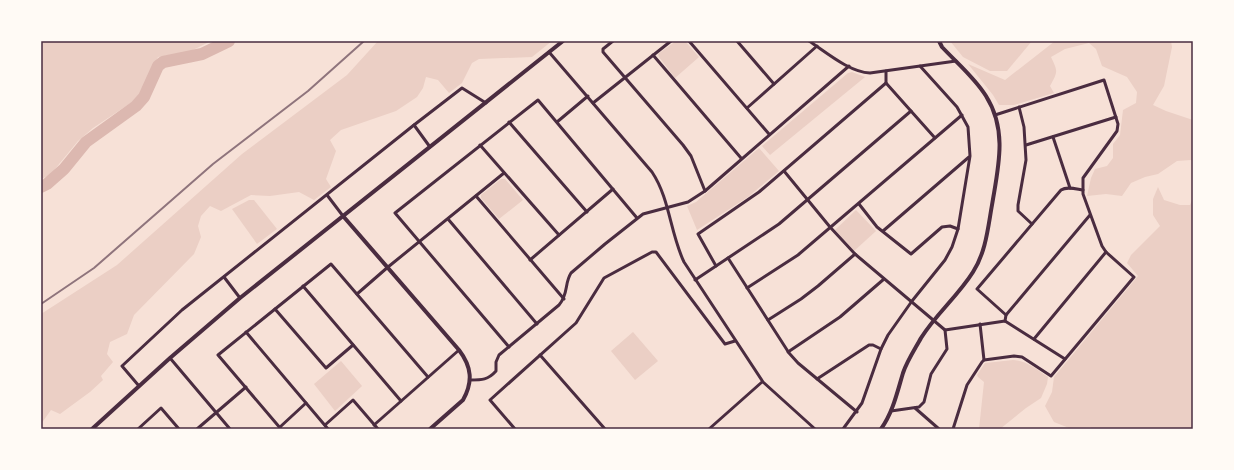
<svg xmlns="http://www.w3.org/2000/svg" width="1234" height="470" viewBox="0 0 1234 470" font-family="Arial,sans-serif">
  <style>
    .green { fill: #ebcfc5 }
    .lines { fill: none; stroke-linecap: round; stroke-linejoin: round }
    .river { stroke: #dcb8b0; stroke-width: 12 }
    .minor { stroke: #4a2c40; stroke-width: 3 }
    .tertiary { stroke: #4a2c40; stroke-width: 4 }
    .rail { stroke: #8f747c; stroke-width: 2 }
    .neatline { fill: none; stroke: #4a2c40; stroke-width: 1.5 }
  </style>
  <rect width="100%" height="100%" fill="#f7e1d7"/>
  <g class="green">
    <polygon points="41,41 211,41 189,52 158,57 138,98 93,128 78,141 50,175 41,179"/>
    <polygon points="378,41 552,41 532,57 479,59 472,63 462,83 449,93 438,80 426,77 423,88 417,97 396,111 341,130 330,140 336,151 326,179 331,187 314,200 299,192 270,196 251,195 221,211 210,206 201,216 198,226 201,237 194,254 134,315 127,334 110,342 107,354 113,362 101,376 103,380 90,392 60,414 51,410 41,424 41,314 117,265 242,154 347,75"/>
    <polygon points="676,41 685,41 699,57 675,78 659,57 658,54"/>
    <polygon points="950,41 1032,41 1007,71 990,71 963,57"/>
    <path d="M1055 41H1171L1172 47 1164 86 1153 105 1166 111 1193 120V162L1191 160 1177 161 1158 174 1145 177 1131 183 1122 196 1106 194 1087 196 1091 178 1095 169 1107 166 1113 158V144L1120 135 1123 110 1136 103 1137 92 1127 77 1102 66 1096 49 1089 43 1065 49 1051 57C1058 72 1058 71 1050 86L1054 93 1014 105H999L993 95 968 64 1005 80Z"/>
    <polygon points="852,72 865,77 770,155 762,146 848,73"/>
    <polygon points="759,148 779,171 748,197 697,230 687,206 696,202"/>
    <polygon points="501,179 505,179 523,200 499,219 481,198 481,195"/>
    <polygon points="1158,187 1164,200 1180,205 1190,205 1193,198 1193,428 1186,429 1092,429 1090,427 1069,428 1054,422 1045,406 1052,392 1054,377 1138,276 1127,263 1131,255 1160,226 1153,215 1153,199"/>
    <polygon points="249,200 254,200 277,229 257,244 232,209"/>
    <polygon points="856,210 876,231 854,251 835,230"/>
    <polygon points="633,332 658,361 635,380 611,351"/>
    <path d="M1013 360C1027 361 1036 369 1048 377L1047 384 1041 398 1026 408 1000 429H979L984 382 978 377 977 375 985 363Z"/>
    <polygon points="341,361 362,386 335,411 314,384"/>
  </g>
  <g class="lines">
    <polyline class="river" points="41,187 47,184 64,169 86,142 136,106 144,97 158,66 163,62 202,54 229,41"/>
    <g class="minor">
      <polyline points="613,41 603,49 603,52 683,145 691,156 705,191"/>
      <polyline points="689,41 769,134"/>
      <polyline points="737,41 774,84"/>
      <path d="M809 41C826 52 849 72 870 73L956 61"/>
      <path d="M549 52 652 172C670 199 670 233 684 262L763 382 815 429"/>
      <polyline points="653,55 741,158"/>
      <polyline points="886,71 886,83 935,138"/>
      <polyline points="593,103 671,41"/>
      <polyline points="1019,107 1024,127 1026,160 1018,205 1018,211 1032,224"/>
      <polyline points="747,108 817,46"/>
      <polyline points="509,122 587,212"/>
      <polyline points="557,122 588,96"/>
      <polyline points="414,125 430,147"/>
      <polyline points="1053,137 1070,188"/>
      <polyline points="480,145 559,235"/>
      <polyline points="1026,145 1116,117"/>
      <polyline points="784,171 830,227 855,254 945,330 947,349 931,374 924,402 919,407 891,411"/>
      <polyline points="327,195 343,216"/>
      <polyline points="476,196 564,299"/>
      <polyline points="859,204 877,227 911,254 942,227 950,226 958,229"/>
      <polyline points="448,219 537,324"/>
      <polyline points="883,231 969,157"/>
      <polyline points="728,258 789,353 798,363 857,412"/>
      <polyline points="530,260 613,189"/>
      <polyline points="716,266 698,234 759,192 886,83"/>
      <polyline points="224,277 240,298"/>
      <polyline points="695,280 779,224 911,111"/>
      <polyline points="303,286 401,401"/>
      <polyline points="747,288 798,255 962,115"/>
      <polyline points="357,294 388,267 504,173"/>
      <polyline points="275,309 326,368 353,345"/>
      <path d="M1006 315 977 289 1061 190C1067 186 1076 189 1083 190"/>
      <polyline points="768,320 801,299 818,286 855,254"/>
      <polyline points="1005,321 1006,315 1090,215"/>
      <polyline points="980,324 984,360"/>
      <polyline points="945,330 1005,321 1065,359"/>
      <polyline points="246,332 328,429"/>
      <polyline points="1034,339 1106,252"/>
      <polyline points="509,347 395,213 538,100 637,218"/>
      <polyline points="788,352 840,317 884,279"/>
      <polyline points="540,355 605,429"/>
      <polyline points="170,358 230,429"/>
      <polyline points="817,379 869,345 873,345 881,349"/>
      <path d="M470 380C482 380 488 380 496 371V362L499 355 559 305C569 293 564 284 571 273L605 244 643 214 688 202 705 191 849 66"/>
      <polyline points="139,386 122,366 182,310 414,125 462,88 486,103"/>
      <polyline points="915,408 939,429"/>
      <polyline points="325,425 353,400 378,429"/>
      <polyline points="374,425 459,350"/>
      <polyline points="280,427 306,403"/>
      <polyline points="138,429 161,408 179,429"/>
      <polyline points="197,429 246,387"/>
      <polyline points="281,429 218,355 331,264 428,377"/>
      <polyline points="515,429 490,400 576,323 604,278 652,252 656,252 725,344 735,341"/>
      <polyline points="709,429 762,382"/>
      <polyline points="843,429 862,403 881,349 888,335 912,301 945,260 952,247 958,229 970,156 968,127 957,107 920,66"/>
      <polyline points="953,429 967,385 982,362 984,360 1014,356 1022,357 1051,376 1134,277 1106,252 1102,246 1083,194 1083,178 1117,131 1118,124 1104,80 995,115"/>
    </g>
    <g class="tertiary">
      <path d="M343 216 459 350C472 367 473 382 463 400L430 429"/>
      <polyline points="92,429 170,358 240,298 563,41"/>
      <path d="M881 429C893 412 897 393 903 373 907 361 915 349 921 338 936 314 958 296 973 272 986 252 988 227 992 205 998 168 1008 131 986 96 975 78 957 63 942 47L939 41"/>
    </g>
    <polyline class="rail" points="41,304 94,268 213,164 308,91 364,41"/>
  </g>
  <rect width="1234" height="470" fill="none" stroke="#fffaf5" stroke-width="84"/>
  <rect x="42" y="42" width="1150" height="386" class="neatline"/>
</svg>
